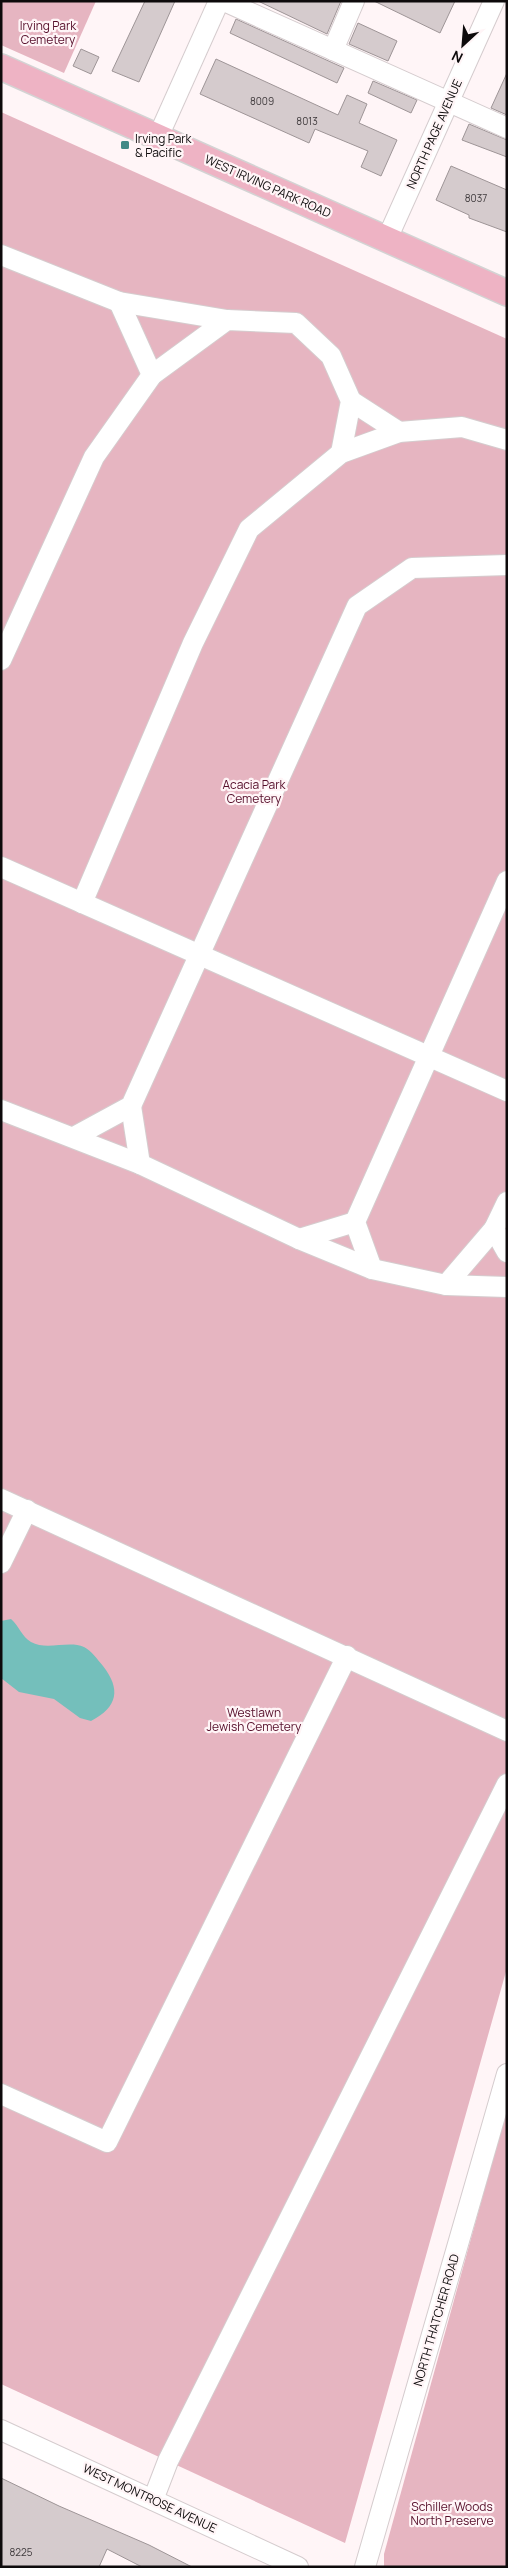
<svg xmlns="http://www.w3.org/2000/svg" width="508" height="2568" viewBox="0 0 508 2568" font-family="Manrope,sans-serif">
  <style>
    .green { fill: #e6b5c1 }
    .water { fill: #74bfbb }
    .building { fill: #d5cbcd; stroke: #9e9597 }
    .lines { fill: none; stroke-linecap: round; stroke-linejoin: round }
    .minor-casing { stroke: #d5ccce; stroke-width: 22 }
    .major-casing { stroke: #d3d3d3; stroke-width: 28 }
    .minor { stroke: #fff; stroke-width: 20 }
    .major { stroke: #eeb3c4; stroke-width: 25 }
    .poi-dot { fill: #418986; stroke: #fff5f7; stroke-width: 2 }
    .labels { text-anchor: middle; dominant-baseline: central; stroke-width: 4.5; stroke-linejoin: round; paint-order: stroke }
    .number-label { font-size: 10px; fill: #3f3a3c }
    .park-label { font-size: 12px; fill: #550d29; stroke: #fff5f7 }
    .street-label { font-size: 12px; fill: #0d0a0b; stroke: #fff5f7 }
    .poi-label { font-size: 12px; fill: #0d0a0b; stroke: #fff5f7; text-anchor: start }
  </style>
  <rect width="100%" height="100%" fill="#fff5f7"/>
  <g class="green">
    <polygon points="1,1 96,1 64,73 1,45"/>
    <polygon points="1,112 507,339 507,1968 345,2543 1,2384"/>
    <polygon points="507,2108 507,2567 384,2567 384,2554"/>
  </g>
  <path class="water" d="M11 1619C19 1626 22 1637 31 1642 47 1651 68 1640 84 1647 92 1651 97 1659 103 1666 121 1689 118 1707 91 1721L80 1718 54 1699 19 1692 1 1678V1621Z"/>
  <g class="building">
    <polygon points="145,1 175,1 139,82 112,71"/>
    <polygon points="258,1 341,1 327,34"/>
    <polygon points="374,1 455,1 440,33"/>
    <polygon points="236,19 344,68 337,83 230,33"/>
    <polygon points="358,23 397,41 388,61 349,44"/>
    <polygon points="81,49 99,57 91,74 73,66"/>
    <polygon points="216,59 338,115 347,95 367,104 359,123 397,140 381,176 361,167 368,151 315,129 309,143 200,94"/>
    <polygon points="507,73 507,115 491,108"/>
    <polygon points="373,81 417,100 411,113 368,93"/>
    <polygon points="469,124 507,140 507,157 462,140"/>
    <polygon points="451,166 507,190 507,232 469,218 469,215 436,200"/>
    <polygon points="1,2478 59,2506 149,2545 192,2567 142,2567 107,2549 99,2567 1,2567"/>
  </g>
  <g class="lines">
    <g class="minor-casing">
      <g id="minor">
        <polyline points="224,1 507,128"/>
        <polyline points="333,50 354,1"/>
        <polyline points="158,137 219,1"/>
        <polyline points="387,239 494,1"/>
        <polyline points="1,255 119,302 227,320"/>
        <polyline points="119,302 152,375"/>
        <polyline points="351,401 399,432"/>
        <polyline points="1,660 94,457 152,375 227,320 296,323 331,356 351,401 341,453"/>
        <polyline points="1,867 507,1091"/>
        <polyline points="82,903 193,643 249,529 341,453 399,432 462,427 507,440"/>
        <polyline points="131,1106 140,1164"/>
        <polyline points="1,1110 140,1164 299,1239 372,1269 446,1285 507,1287"/>
        <polyline points="74,1137 131,1106 357,606 412,568 507,565"/>
        <polyline points="507,1202 494,1229 507,1252"/>
        <polyline points="299,1239 355,1222"/>
        <polyline points="372,1269 355,1222 507,881"/>
        <polyline points="446,1285 494,1229"/>
        <polyline points="1,1499 507,1731"/>
        <polyline points="1,1563 27,1510"/>
        <polyline points="1,2094 107,2142 347,1656"/>
        <polyline points="1,2430 298,2567"/>
        <polyline points="153,2500 168,2461 507,1784"/>
        <polyline points="365,2567 507,2074"/>
      </g>
    </g>
    <g class="major-casing">
      <polyline id="major" points="1,67 507,293"/>
    </g>
    <use href="#minor" class="minor"/>
    <use href="#major" class="major"/>
  </g>
  <rect class="poi-dot" x="120" y="140" width="10" height="10" rx="2.5"/>
  <g class="labels">
    <g class="number-label">
      <text x="262" y="101">8009</text>
      <text x="307" y="121">8013</text>
      <text x="476" y="198">8037</text>
      <text x="21" y="2552">8225</text>
    </g>
    <g class="park-label">
      <text x="48" y="25">Irving Park<tspan x="48" dy="14">Cemetery</tspan></text>
      <text x="254" y="784">Acacia Park<tspan x="254" dy="14">Cemetery</tspan></text>
      <text x="254" y="1712">Westlawn<tspan x="254" dy="14">Jewish Cemetery</tspan></text>
      <text x="452" y="2506">Schiller Woods<tspan x="452" dy="14">North Preserve</tspan></text>
    </g>
    <g class="street-label">
      <text transform="translate(434 134) rotate(-66)">NORTH PAGE AVENUE</text>
      <text transform="translate(268 186) rotate(24)">WEST IRVING PARK ROAD</text>
      <text transform="translate(436 2320) rotate(-74)">NORTH THATCHER ROAD</text>
      <text transform="translate(150 2498) rotate(25)">WEST MONTROSE AVENUE</text>
    </g>
    <g class="poi-label">
      <text x="135" y="138">Irving Park<tspan x="135" dy="14">&amp; Pacific</tspan></text>
    </g>
  </g>
  <rect width="508" height="2568" fill="none" stroke="#0d0a0b" stroke-width="5"/>
  <g transform="translate(463 45) rotate(206)" stroke="#fff5f7" stroke-width="4" paint-order="stroke">
  <path d="M0-4L9 19L0 12L-9 19Z" fill="#0d0a0b"/>
  <text y="-8" font-size="14" font-weight="bold" text-anchor="middle" fill="#0d0a0b">N</text>
  </g>
</svg>
